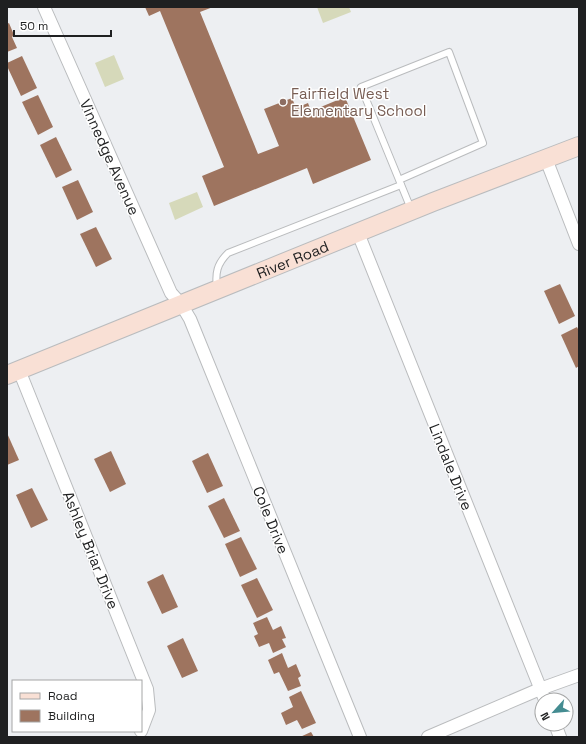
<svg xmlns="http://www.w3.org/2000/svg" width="586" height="744" viewBox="0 0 586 744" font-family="'Space Grotesk',sans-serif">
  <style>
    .green { fill: #d6d9ba }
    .building { fill: #9e745f }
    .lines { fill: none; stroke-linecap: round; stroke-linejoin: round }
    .lane-casing { stroke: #babcbe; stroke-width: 8 }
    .street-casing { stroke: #babcbe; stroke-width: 14 }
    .secondary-casing { stroke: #babcbe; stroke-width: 20 }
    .lane { stroke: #fff; stroke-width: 6 }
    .street { stroke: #fff; stroke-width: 12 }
    .secondary { stroke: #f9e0d5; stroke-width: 18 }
    .education-dot { fill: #8d6e63; stroke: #fff; stroke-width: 1.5 }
    .labels { text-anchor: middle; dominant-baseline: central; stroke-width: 3; stroke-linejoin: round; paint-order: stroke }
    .education-label { font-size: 15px; fill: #785e54; stroke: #fff; text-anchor: start }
    .street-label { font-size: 15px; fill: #1f2021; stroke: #fff }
  </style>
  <rect width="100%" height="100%" fill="#edeff2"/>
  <g class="green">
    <polygon points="317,7 349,7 351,12 323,23"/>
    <polygon points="114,55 124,79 105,87 95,63"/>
    <polygon points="197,192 203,207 175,220 169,203"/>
  </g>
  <g class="building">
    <polygon points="145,7 213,7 200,12 258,154 279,146 264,109 292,98 296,108 308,103 311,111 345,97 371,160 313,184 307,168 214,206 202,176 224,167 160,11 149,16"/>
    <polygon points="9,23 14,35 12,37 17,48 7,52 7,24"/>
    <polygon points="22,56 37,88 21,96 7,66 7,63"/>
    <polygon points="38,95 53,127 38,135 22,102"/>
    <polygon points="56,137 72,170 56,178 40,145"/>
    <polygon points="78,180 93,212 77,220 62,187"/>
    <polygon points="96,227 112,259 96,267 80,234"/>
    <polygon points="560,284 575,316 559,324 544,291"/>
    <polygon points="577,327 579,331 579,366 576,368 561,335"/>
    <polygon points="7,433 19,460 7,465"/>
    <polygon points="111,451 126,484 110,492 94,459"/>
    <polygon points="208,453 223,486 207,493 192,461"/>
    <polygon points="32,488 48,520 31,528 16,495"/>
    <polygon points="224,498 240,531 224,538 208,506"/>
    <polygon points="241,537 257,569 240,577 225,544"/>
    <polygon points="163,574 178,607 162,614 147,582"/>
    <polygon points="257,578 273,610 257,618 241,585"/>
    <polygon points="267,617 273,630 281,626 286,638 282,639 286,647 273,653 269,643 259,647 254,636 258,634 253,623"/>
    <polygon points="183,638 198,671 182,678 167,646"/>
    <polygon points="282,653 288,668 296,664 301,676 298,678 301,686 288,691 279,672 274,674 268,660"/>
    <polygon points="301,691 316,723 302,729 297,720 286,725 281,713 293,707 289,697"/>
    <polygon points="311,732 314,737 300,737"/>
  </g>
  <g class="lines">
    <g class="lane-casing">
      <g id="lane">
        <polyline points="399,180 483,143 449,52 361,87 411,209"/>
        <path d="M217 288C215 273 217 264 228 253L401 185"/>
      </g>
    </g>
    <g class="street-casing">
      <g id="street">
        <polyline points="44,7 171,293 181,304 190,319 360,737"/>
        <polyline points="546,159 579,244"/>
        <polyline points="358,233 545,700"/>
        <polyline points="19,370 147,689 149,710 141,731"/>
        <polyline points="555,724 560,737"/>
        <polyline points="428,737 540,689 579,675"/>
      </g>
    </g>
    <g class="secondary-casing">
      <g id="secondary">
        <path id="s1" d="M7 375 433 202 579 146"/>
      </g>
    </g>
    <use href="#lane" class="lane"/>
    <use href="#street" class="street"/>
    <use href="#secondary" class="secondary"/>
  </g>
  <circle class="education-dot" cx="283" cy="102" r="4"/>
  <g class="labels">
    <g class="education-label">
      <text x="291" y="93">Fairfield West<tspan x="291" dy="17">Elementary School</tspan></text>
    </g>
    <g class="street-label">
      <text transform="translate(110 157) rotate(66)">Vinnedge Avenue</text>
      <text stroke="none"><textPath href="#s1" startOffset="308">River Road</textPath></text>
      <text transform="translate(451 467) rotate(68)">Lindale Drive</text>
      <text transform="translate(271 520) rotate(68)">Cole Drive</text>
      <text transform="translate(91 550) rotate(68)">Ashley Briar Drive</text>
    </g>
  </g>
  <rect width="586" height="744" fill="none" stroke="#1f2021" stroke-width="16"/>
  <rect x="12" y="680" width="130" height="52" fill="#ffffff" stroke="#a5a6a6"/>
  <rect x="20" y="693" width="20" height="6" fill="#f9e0d5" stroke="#a5a6a6"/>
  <text x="48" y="700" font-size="12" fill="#1f2021">Road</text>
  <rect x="20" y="710" width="20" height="12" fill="#9e745f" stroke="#a5a6a6"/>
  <text x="48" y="720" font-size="12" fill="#1f2021">Building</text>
  <g transform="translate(554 712) rotate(243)"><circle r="19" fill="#ffffff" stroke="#a5a6a6"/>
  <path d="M0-3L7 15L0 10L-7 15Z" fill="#448c91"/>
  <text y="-6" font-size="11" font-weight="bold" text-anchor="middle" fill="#1f2021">N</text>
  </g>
  <path d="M14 30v6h97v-6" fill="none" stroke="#1f2021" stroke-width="2"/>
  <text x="20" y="30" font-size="12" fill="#1f2021" stroke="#ffffff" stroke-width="3" paint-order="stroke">50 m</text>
</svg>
